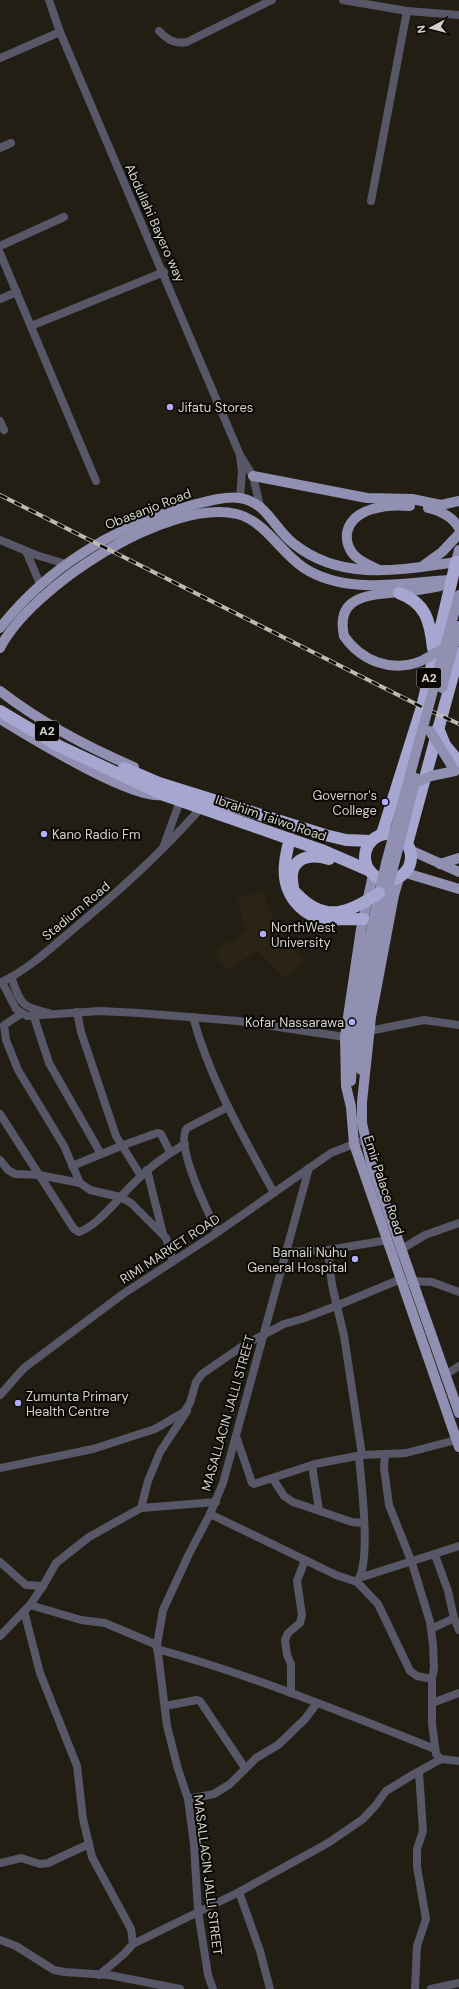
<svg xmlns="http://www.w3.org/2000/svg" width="459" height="1989" viewBox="0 0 459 1989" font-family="'DM Sans',sans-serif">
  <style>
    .built { fill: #2b2313 }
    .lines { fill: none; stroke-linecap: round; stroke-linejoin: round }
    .minor { stroke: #575768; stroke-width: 8 }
    .major { stroke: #9190b2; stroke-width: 10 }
    .highway { stroke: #a7a6d0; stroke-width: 12 }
    .rail-casing { stroke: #bdbab2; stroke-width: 4 }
    .rail { stroke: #0a0805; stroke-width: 2.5; stroke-dasharray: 8; stroke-linecap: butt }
    .major-bridge { stroke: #9190b2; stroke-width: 10 }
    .highway-bridge { stroke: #a7a6d0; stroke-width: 12 }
    .poi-dot { fill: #b1adfa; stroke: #0a0805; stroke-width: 1.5 }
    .labels { text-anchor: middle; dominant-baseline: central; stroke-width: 4; stroke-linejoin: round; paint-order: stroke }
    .shield { fill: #0a0805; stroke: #989590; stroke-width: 1 }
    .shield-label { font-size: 12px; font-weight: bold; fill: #d5d2cb }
    .street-label { font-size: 13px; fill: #d5d2cb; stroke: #0a0805 }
    .poi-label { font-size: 13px; fill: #d5d2cb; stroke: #0a0805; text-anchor: start }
  </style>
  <rect width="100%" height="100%" fill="#231e14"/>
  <polygon class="built" points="263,890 275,927 282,924 287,931 281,937 305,960 286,979 258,951 225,970 214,952 247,931 236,899"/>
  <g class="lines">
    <g class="minor">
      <polyline points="49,0 60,32 240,455 253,476 260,506"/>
      <polyline points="343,0 407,11 459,15"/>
      <path d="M159 31C168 40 174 44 187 42L272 0"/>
      <polyline points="0,58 60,32"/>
      <polyline points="0,148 11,143"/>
      <polyline points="371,201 407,11"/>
      <polyline points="0,246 64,217"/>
      <polyline points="0,253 96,481"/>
      <polyline points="0,299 17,292"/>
      <polyline points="31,326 164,272"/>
      <polyline points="0,421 4,430"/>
      <polyline points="240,456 242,472 240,498"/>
      <polyline points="0,540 36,555 66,564"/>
      <polyline points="26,551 40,584"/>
      <polyline points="163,848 180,801"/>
      <path d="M11 977C21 1004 20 1006 48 1013"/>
      <polyline points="2,982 16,1009 27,1016 100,1011 139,1013 238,1021 345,1037"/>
      <path d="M0 983C27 970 49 950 71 931 119 891 159 855 200 809"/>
      <polyline points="77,1012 81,1032 116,1136 141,1176"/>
      <polyline points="21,1014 4,1025 6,1040 18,1070 64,1146 80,1183 90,1190 120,1197 131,1203 166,1238 173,1261"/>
      <polyline points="34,1017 49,1063 101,1154"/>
      <path d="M193 1017C210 1080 243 1136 274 1193"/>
      <polyline points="369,1031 424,1020 459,1025"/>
      <path d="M0 1114 74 1229 79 1232C99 1225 119 1197 134 1183 149 1167 166 1155 185 1144"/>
      <polyline points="0,1160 8,1170 15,1174 39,1175 80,1183"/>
      <polyline points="72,1166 121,1146 157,1133 161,1134 170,1152"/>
      <polyline points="147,1170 163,1234"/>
      <path d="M218 1232C209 1215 174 1144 187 1128L228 1107"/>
      <polyline points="328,1250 332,1285 344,1336 362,1455"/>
      <polyline points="400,1250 425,1235 459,1223"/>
      <polyline points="287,1252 328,1250 388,1240"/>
      <polyline points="411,1281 432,1282 459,1292"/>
      <polyline points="445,1375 459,1366"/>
      <polyline points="0,1395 24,1368 123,1294 212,1236 318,1162 331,1153 364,1140"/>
      <polyline points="236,1436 252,1483 254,1484 315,1464 362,1455 406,1453 456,1440"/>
      <polyline points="385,1454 384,1468 389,1505 412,1563 430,1622 433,1645 434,1668 432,1679 432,1723 436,1754 441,1759"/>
      <polyline points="312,1465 319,1510"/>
      <polyline points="0,1468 93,1449 155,1429 184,1412 190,1403 196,1382 202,1374 244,1345 284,1324 302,1319 336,1306 401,1279"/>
      <polyline points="273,1479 284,1496 293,1502 352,1522 364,1523"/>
      <polyline points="141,1508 148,1481 160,1452 187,1411"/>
      <polyline points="210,1514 336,1575 357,1582 378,1604 410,1671 417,1676 432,1679"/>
      <polyline points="435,1555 448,1591 454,1618 459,1630"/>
      <polyline points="0,1562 26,1585 43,1586"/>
      <polyline points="359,1578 459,1546"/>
      <path d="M357 1582C372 1562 361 1483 359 1456"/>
      <polyline points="30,1605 81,1620 105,1623 157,1645"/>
      <polyline points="24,1611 40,1673 77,1766 83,1819 92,1857 131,1929 133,1944 124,1954 99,1975"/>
      <polyline points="431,1629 454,1618"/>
      <polyline points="0,1636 30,1605 43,1586 56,1563 89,1537 141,1508 216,1502"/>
      <path d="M157 1649C252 1675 344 1713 435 1749"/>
      <polyline points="291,1693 291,1664 287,1655 285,1640 288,1633 300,1623 302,1615 297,1581 305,1560"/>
      <polyline points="432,1703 459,1693"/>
      <polyline points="165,1706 197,1700 200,1701 245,1768"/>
      <polyline points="188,1799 214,1794 230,1784 256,1758 278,1745 305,1719 317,1703"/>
      <polyline points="0,1863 21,1858 40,1864 48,1863 89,1844"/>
      <polyline points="239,1892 260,1951 270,1989"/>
      <polyline points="0,1940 16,1946 54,1970 64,1972 109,1975 180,1989"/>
      <polyline points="133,1944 239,1892 328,1843 363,1819 376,1805 386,1791 414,1774 441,1759 459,1761"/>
      <polyline points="213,1989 208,1975 198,1911 194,1845 188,1799 178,1769 167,1726 157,1645 163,1610 189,1554 210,1514 223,1483 309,1168"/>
      <polyline points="415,1989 417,1946 426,1919 417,1867 417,1849 423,1831 419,1772"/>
      <polyline points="431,1989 459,1983"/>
    </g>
    <g class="major">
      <polyline points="253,476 367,498 412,499 441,505 459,501"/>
      <path d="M428 508C441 511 452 516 459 528"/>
      <polyline points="424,565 442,552 459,534"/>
      <path d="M379 570C371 566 361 562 355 556 349 550 346 541 347 533 352 507 389 504 410 506"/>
      <path d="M0 628C48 567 115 526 189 506 205 502 224 496 240 498 267 502 274 529 294 544 342 582 400 570 456 562L459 550"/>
      <path d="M344 636C335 595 370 595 400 592 413 591 426 589 440 586"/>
      <path d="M0 648C31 587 167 498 237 514 265 521 280 552 304 568 348 596 403 582 452 580"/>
      <path d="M0 691C40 722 87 747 134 767"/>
      <path d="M0 719C30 737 133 801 164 795"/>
      <polyline points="410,850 459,872"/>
      <polyline points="440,864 459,858"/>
      <polyline points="406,873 459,889"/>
      <polyline points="373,875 361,929 345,1037 346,1086 351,1107 354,1144 459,1447"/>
      <polyline points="399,878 394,895 371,1017 362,1102 362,1123 371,1163 459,1413"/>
      <path d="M361 1070C360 1028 369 986 376 945"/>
      <polyline points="351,1081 354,1028 368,944"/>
    </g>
    <g class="highway">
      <path d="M399 593C426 603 430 621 433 648"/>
      <polyline points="0,711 59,746 164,795 324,851 368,870"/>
      <polyline points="438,728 445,745 459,762"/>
      <polyline points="124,768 159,783 325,835 346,840 371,841"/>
      <circle cx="388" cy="857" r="23"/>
      <polyline points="382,834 422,707 456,562 459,562"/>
      <path d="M290 839C283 863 280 887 299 906 303 910 308 914 314 916 329 921 348 919 364 919"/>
      <polyline points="407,844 459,653"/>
      <path d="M293 887C287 860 306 852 329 859"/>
    </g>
    <g class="rail-casing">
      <polyline id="rail" points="0,495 422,707 459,724"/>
    </g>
    <use href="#rail" class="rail"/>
    <g class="major-bridge">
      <path d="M344 636C361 661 392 673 421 661 430 657 438 651 446 647"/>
      <polyline points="442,688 459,626"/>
      <polyline points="415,783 431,776 455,771 430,731"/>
      <polyline points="368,944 386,863 459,595"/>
      <polyline points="376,945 387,892 416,778"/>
    </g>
    <path class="highway-bridge" d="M296 893C325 924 349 913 379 893"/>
  </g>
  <g class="poi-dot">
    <circle cx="170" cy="407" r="4"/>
    <circle cx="385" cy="802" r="4"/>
    <circle cx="44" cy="834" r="4"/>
    <circle cx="263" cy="934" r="4"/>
    <circle cx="352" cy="1022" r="4"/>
    <circle cx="355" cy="1259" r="4"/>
    <circle cx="18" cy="1403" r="4"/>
  </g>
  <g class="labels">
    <g class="shield">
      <rect x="417" y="668" width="24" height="20" rx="3"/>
      <rect x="35" y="721" width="24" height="20" rx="3"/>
    </g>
    <g class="shield-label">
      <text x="429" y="678">A2</text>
      <text x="47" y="731">A2</text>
    </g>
    <g class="street-label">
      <text transform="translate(155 223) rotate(66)">Abdullahi Bayero way</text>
      <text transform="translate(148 509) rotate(-21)">Obasanjo Road</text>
      <text transform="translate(271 818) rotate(19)">Ibrahim Taiwo Road</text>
      <text transform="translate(76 911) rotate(-40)">Stadium Road</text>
      <text transform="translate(384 1185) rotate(72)">Emir Palace Road</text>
      <text transform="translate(170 1249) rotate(-33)">RIMI MARKET ROAD</text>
      <text transform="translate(228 1413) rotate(-74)">MASALLACIN JALLI STREET</text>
      <text transform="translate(208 1875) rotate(83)">MASALLACIN JALLI STREET</text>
    </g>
    <g class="poi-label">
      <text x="178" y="407">Jifatu Stores</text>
      <text x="377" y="795" text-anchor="end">Governor's<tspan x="377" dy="15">College</tspan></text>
      <text x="52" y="834">Kano Radio Fm</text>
      <text x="271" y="927">NorthWest<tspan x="271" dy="15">University</tspan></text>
      <text x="344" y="1022" text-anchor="end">Kofar Nassarawa</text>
      <text x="347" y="1252" text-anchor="end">Bamali Nuhu<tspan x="347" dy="15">General Hospital</tspan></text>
      <text x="26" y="1396">Zumunta Primary<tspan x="26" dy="15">Health Centre</tspan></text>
    </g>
  </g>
  <g transform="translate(431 28) rotate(263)" stroke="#0a0805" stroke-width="3" paint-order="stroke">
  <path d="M0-3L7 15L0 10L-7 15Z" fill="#d5d2cb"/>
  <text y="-6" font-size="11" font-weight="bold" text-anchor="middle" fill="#d5d2cb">N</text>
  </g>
</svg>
